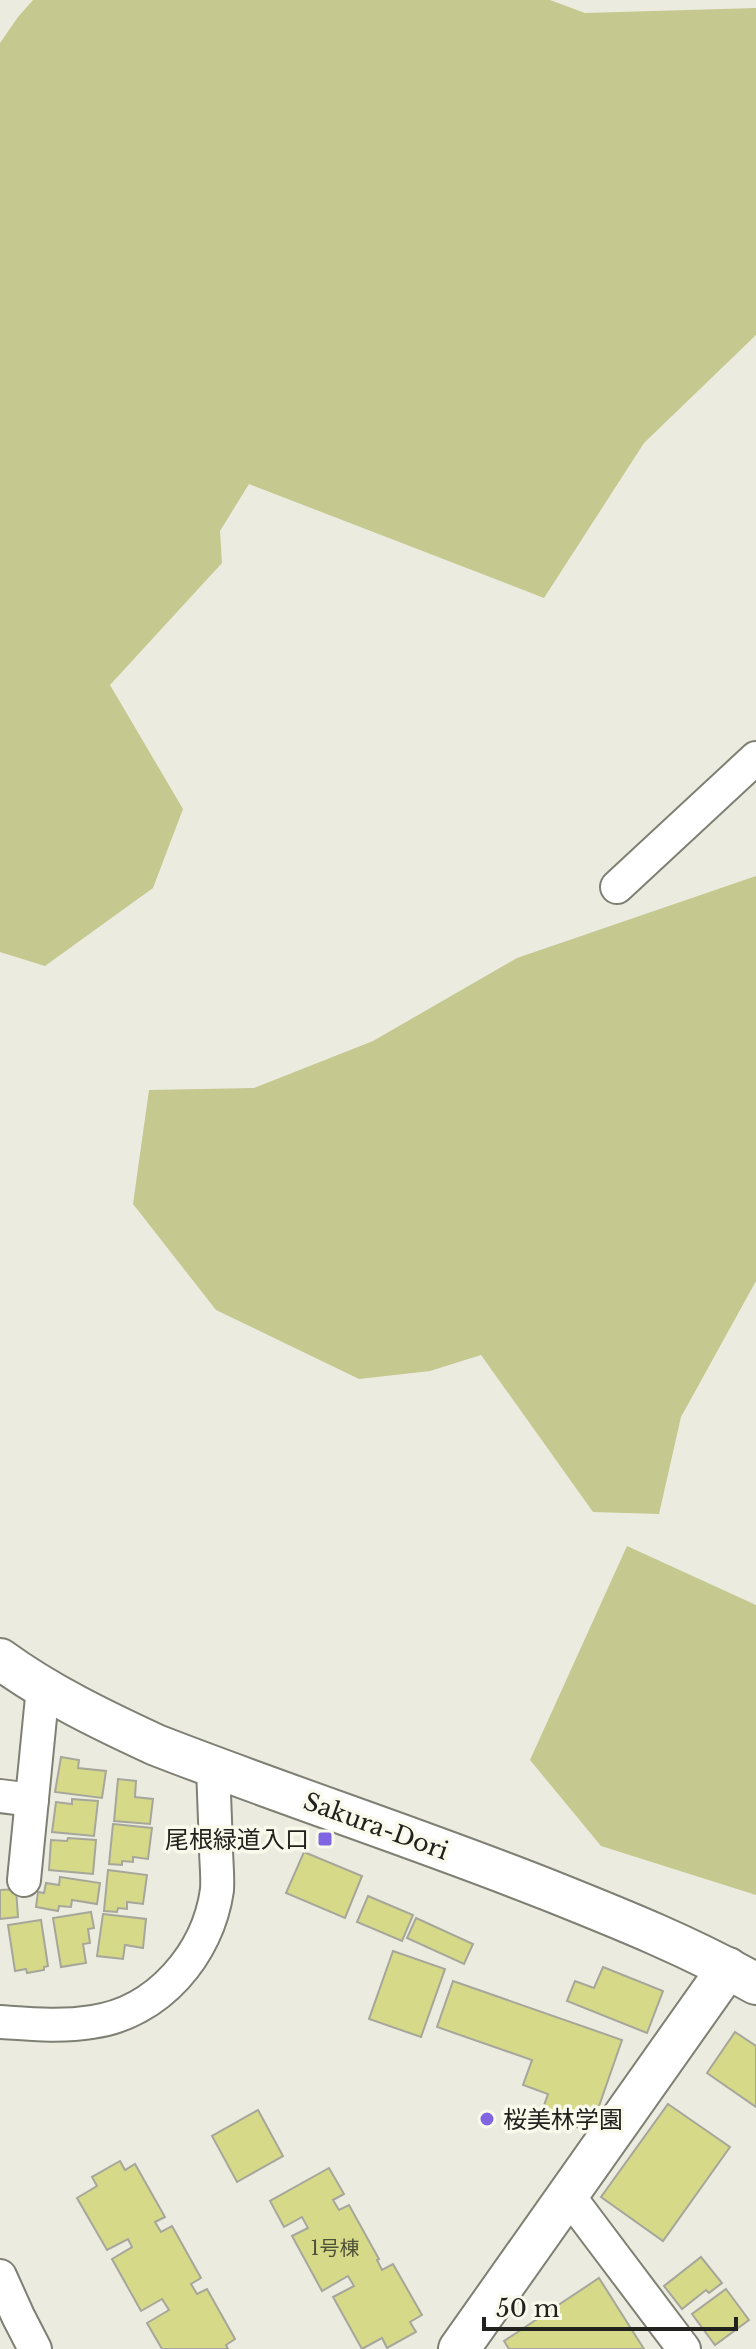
<svg xmlns="http://www.w3.org/2000/svg" width="756" height="2349" viewBox="0 0 756 2349" font-family="'Libre Baskerville','Noto Sans JP',serif">
  <style>
    .green { fill: #c5c88f }
    .building { fill: #d6d988; stroke: #a6a79a; stroke-width: 2 }
    .lines { fill: none; stroke-linecap: round; stroke-linejoin: round }
    .minor-casing { stroke: #7f8074; stroke-width: 36 }
    .tertiary-casing { stroke: #7f8074; stroke-width: 44 }
    .minor { stroke: #fff; stroke-width: 32 }
    .tertiary { stroke: #fff; stroke-width: 40 }
    .poi-dot { fill: #8166e1; stroke: #f9faec; stroke-width: 3 }
    .labels { text-anchor: middle; dominant-baseline: central; stroke-width: 7; stroke-linejoin: round; paint-order: stroke }
    .number-label { font-size: 20px; fill: #4e5038 }
    .street-label { font-size: 24px; fill: #21221d; stroke: #f9faec }
    .poi-label { font-size: 24px; fill: #21221d; stroke: #f9faec; text-anchor: end }
  </style>
  <rect width="100%" height="100%" fill="#ebecdf"/>
  <g class="green">
    <polygon points="33,0 550,0 585,13 756,8 756,335 644,443 544,598 249,484 220,531 222,563 110,685 183,809 153,888 45,966 0,952 0,43 18,17"/>
    <polygon points="756,876 756,1281 681,1417 659,1514 593,1512 481,1355 430,1371 359,1379 216,1310 133,1204 149,1090 254,1088 373,1041 517,958"/>
    <polygon points="627,1546 756,1605 756,1895 601,1846 530,1760"/>
  </g>
  <g class="building">
    <polygon points="61,1757 79,1760 78,1768 106,1771 102,1798 55,1792"/>
    <polygon points="118,1779 136,1781 135,1797 153,1799 150,1824 114,1821"/>
    <polygon points="72,1799 98,1801 94,1836 52,1832 56,1802 72,1804"/>
    <polygon points="113,1824 152,1828 148,1859 133,1857 133,1862 122,1861 122,1865 109,1864"/>
    <polygon points="68,1838 96,1840 93,1874 49,1870 51,1840 67,1841"/>
    <polygon points="304,1852 362,1876 345,1918 286,1893"/>
    <polygon points="108,1870 147,1875 143,1904 127,1902 127,1909 118,1908 117,1912 104,1911"/>
    <polygon points="60,1877 100,1883 97,1904 72,1900 71,1907 59,1906 58,1911 36,1907 38,1892 44,1893 46,1883 59,1885"/>
    <polygon points="16,1889 18,1917 0,1919 0,1890"/>
    <polygon points="368,1896 413,1915 402,1941 357,1922"/>
    <polygon points="91,1912 94,1928 88,1929 90,1943 83,1944 86,1963 61,1967 53,1918"/>
    <polygon points="103,1914 146,1919 143,1948 125,1945 123,1959 97,1956"/>
    <polygon points="416,1918 473,1944 464,1964 407,1938"/>
    <polygon points="41,1920 48,1966 44,1967 44,1970 27,1973 26,1969 15,1971 8,1925"/>
    <polygon points="393,1951 445,1969 421,2037 369,2019"/>
    <polygon points="603,1967 663,1991 647,2033 567,2001 575,1981 594,1988"/>
    <polygon points="453,1981 622,2040 590,2132 541,2114 548,2094 523,2085 532,2060 437,2027"/>
    <polygon points="735,2032 756,2046 756,2107 707,2073"/>
    <polygon points="668,2104 730,2147 663,2241 601,2197"/>
    <polygon points="258,2110 283,2156 237,2182 212,2136"/>
    <polygon points="120,2161 125,2170 135,2164 165,2217 155,2222 161,2232 172,2226 201,2278 191,2284 197,2294 207,2289 235,2339 226,2345 228,2349 162,2349 147,2323 169,2310 162,2299 141,2311 112,2259 132,2247 128,2239 107,2250 77,2198 97,2186 92,2177"/>
    <polygon points="329,2168 344,2194 333,2200 339,2210 349,2205 379,2259 377,2260 382,2270 393,2264 422,2315 410,2322 416,2332 387,2348 382,2338 362,2349 333,2297 354,2286 348,2276 322,2291 292,2236 308,2228 302,2217 284,2227 270,2201"/>
    <polygon points="701,2257 722,2283 709,2293 706,2290 682,2309 664,2286"/>
    <polygon points="599,2278 644,2349 509,2349 504,2341"/>
    <polygon points="726,2289 749,2320 715,2345 692,2314"/>
  </g>
  <g class="lines">
    <g class="minor-casing">
      <g id="minor">
        <polyline points="617,887 756,758"/>
        <polyline points="0,1796 32,1800"/>
        <polyline points="24,1880 43,1687"/>
        <path d="M0 2022C30 2024 61 2027 92 2022 158 2013 208 1954 217 1890 218 1876 216 1861 216 1847 215 1820 214 1794 213 1767"/>
        <polyline points="568,2195 684,2349"/>
        <polyline points="0,2276 18,2316 35,2349"/>
      </g>
    </g>
    <g class="tertiary-casing">
      <g id="tertiary">
        <path d="M0 1659C48 1694 102 1720 156 1745 287 1796 420 1839 551 1891 621 1919 691 1947 756 1984"/>
        <polyline points="459,2349 728,1968"/>
      </g>
    </g>
    <use href="#minor" class="minor"/>
    <use href="#tertiary" class="tertiary"/>
  </g>
  <g class="poi-dot">
    <rect x="317" y="1831" width="16" height="16" rx="4"/>
    <circle cx="487" cy="2119" r="8"/>
  </g>
  <g class="labels">
    <g class="number-label">
      <text x="335" y="2248">1号棟</text>
    </g>
    <g class="street-label">
      <text transform="translate(376 1826) rotate(20)">Sakura-Dori</text>
    </g>
    <g class="poi-label">
      <text x="309" y="1839">尾根緑道入口</text>
      <text x="503" y="2119" text-anchor="start">桜美林学園</text>
    </g>
  </g>
  <path d="M484 2317v12h252v-12" fill="none" stroke="#21221d" stroke-width="4"/>
  <text x="496" y="2317" font-size="24" fill="#21221d" stroke="#f9faec" stroke-width="6" paint-order="stroke">50 m</text>
</svg>
